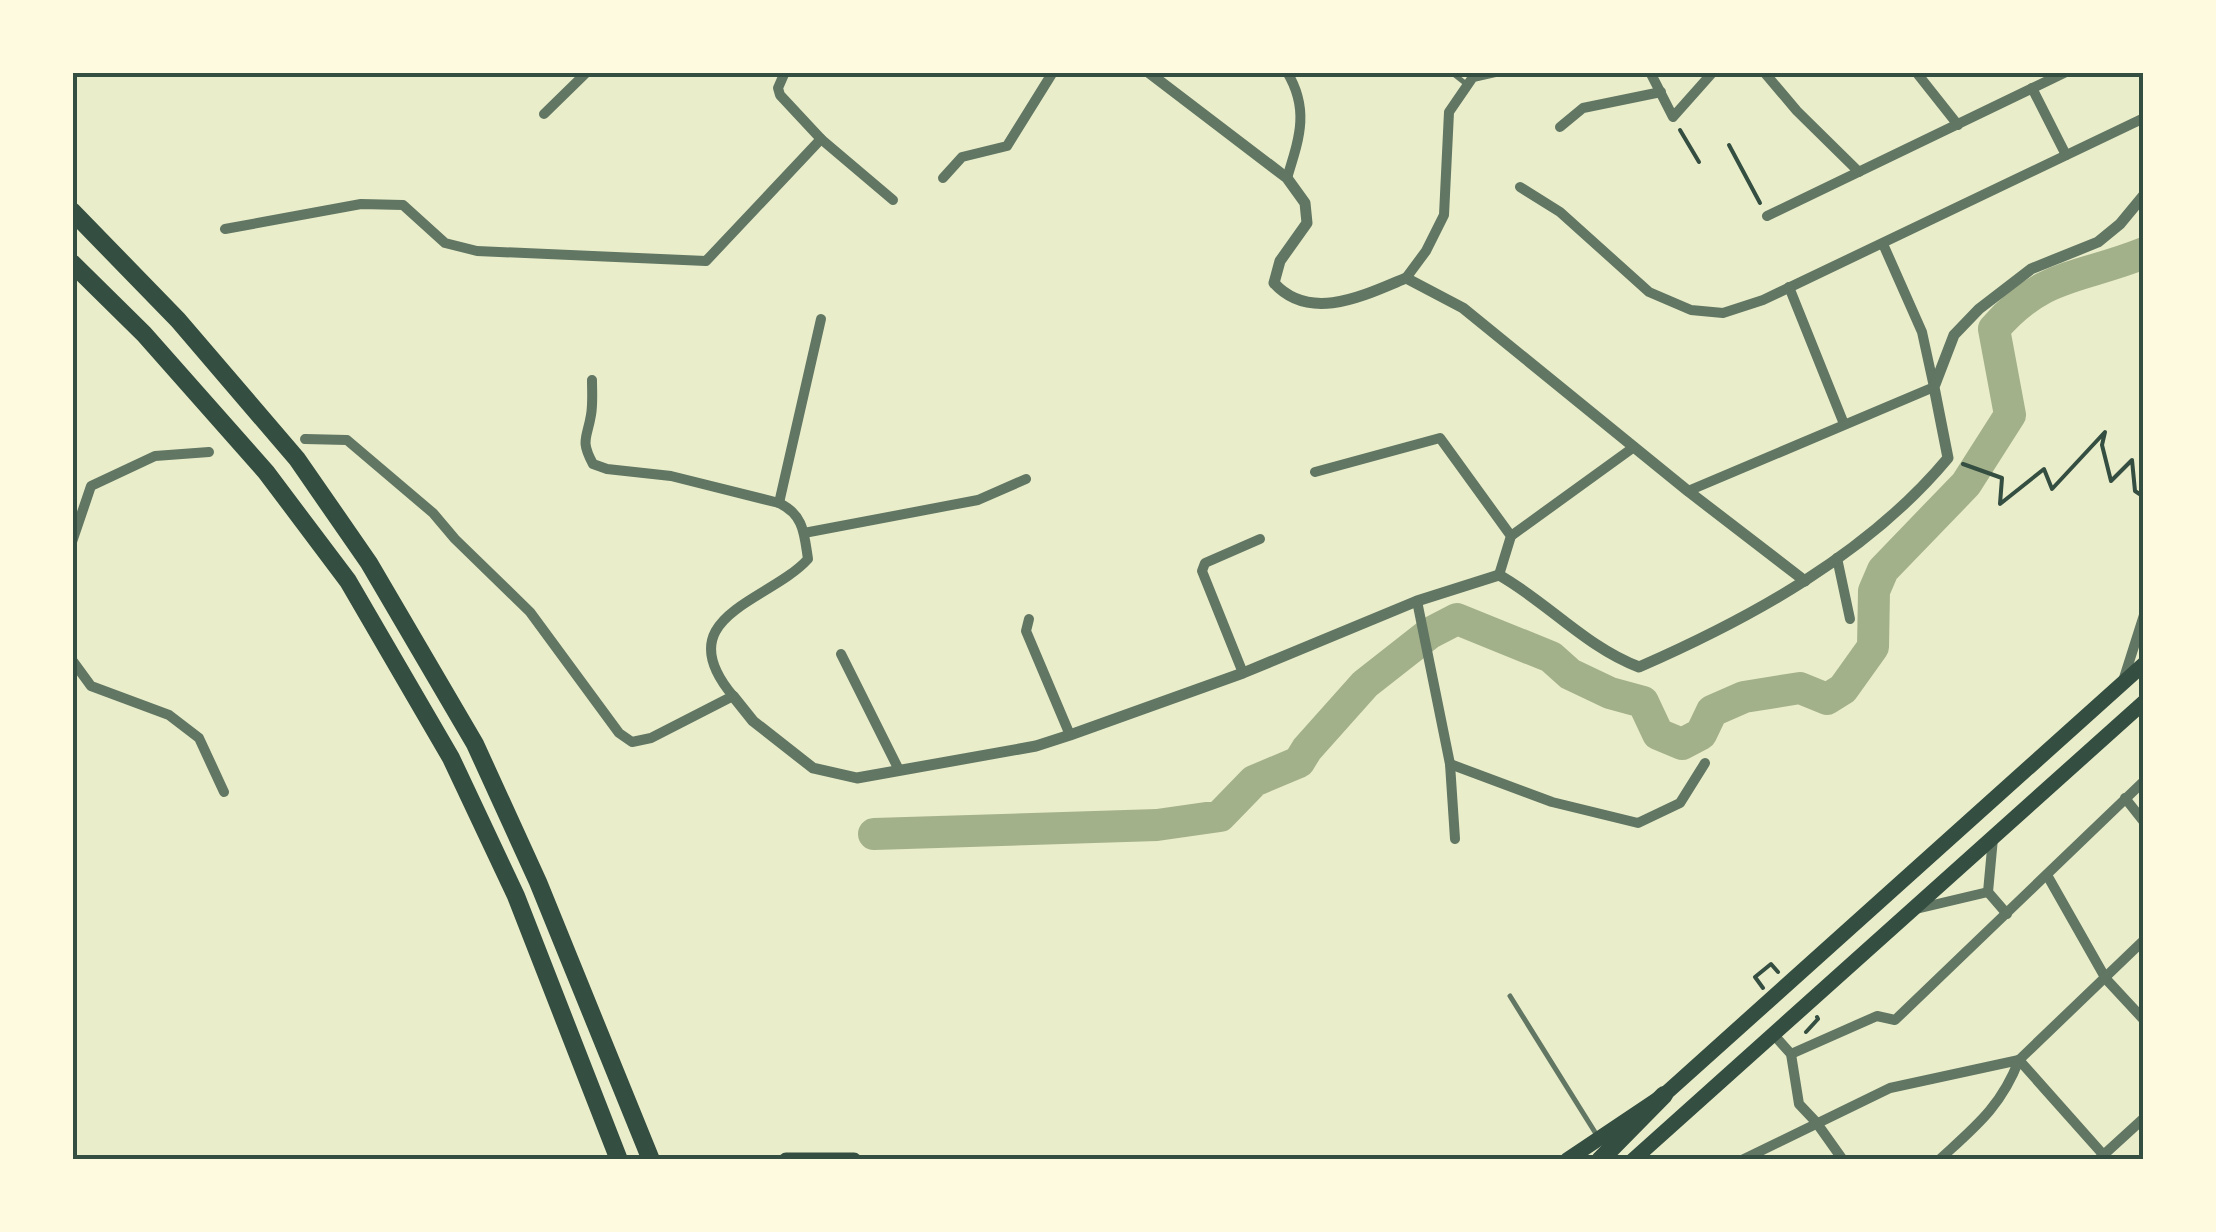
<svg xmlns="http://www.w3.org/2000/svg" width="2216" height="1232" viewBox="0 0 2216 1232" font-family="Signika,sans-serif">
  <style>
    .lines { fill: none; stroke-linecap: round; stroke-linejoin: round }
    .river { stroke: #a3b18a; stroke-width: 32 }
    .path { stroke: #344e41; stroke-width: 4 }
    .service { stroke: #617663; stroke-width: 5 }
    .minor { stroke: #617663; stroke-width: 10 }
    .tertiary { stroke: #617663; stroke-width: 11 }
    .trunk { stroke: #344e41; stroke-width: 15 }
    .motorway { stroke: #344e41; stroke-width: 18 }
    .neatline { fill: none; stroke: #344e41; stroke-width: 4 }
  </style>
  <rect width="100%" height="100%" fill="#e9edc9"/>
  <g class="lines">
    <path class="river" d="M874 834 1157 825 1220 816 1254 781 1299 762 1307 749 1365 684 1430 633 1457 619 1551 657 1570 674 1610 693 1643 702 1658 734 1682 744 1701 734 1712 711 1744 697 1800 688 1827 699 1843 689 1873 647 1874 591 1883 570 1966 484 2010 415 1994 329C2043 272 2080 279 2144 253"/>
    <g class="path">
      <polyline points="1680,130 1699,162"/>
      <polyline points="1729,145 1760,203"/>
      <polyline points="1963,464 2002,478 2000,504 2044,469 2052,489 2105,432 2102,445 2111,481 2132,460 2135,491 2144,497"/>
      <polyline points="1763,988 1755,977 1771,964 1778,972"/>
      <polyline points="1806,1032 1818,1019 1817,1017"/>
    </g>
    <g class="service">
      <polyline points="1451,72 1465,83"/>
      <polyline points="1510,996 1598,1137"/>
    </g>
    <g class="minor">
      <polyline points="785,72 778,88 780,95 821,139 893,200"/>
      <path d="M1287 72C1310 110 1299 139 1287 178"/>
      <polyline points="1650,72 1673,117 1713,72"/>
      <polyline points="1764,72 1797,111 1859,172"/>
      <polyline points="1916,72 1958,125"/>
      <polyline points="2032,88 2066,155"/>
      <polyline points="544,114 587,72"/>
      <polyline points="1560,127 1583,108 1661,92"/>
      <polyline points="943,178 962,157 1007,146 1053,72"/>
      <polyline points="1520,187 1560,212 1649,292 1691,310 1723,313 1763,300 2144,118"/>
      <polyline points="1767,216 2066,72"/>
      <polyline points="225,229 361,204 403,205 445,243 477,251 706,261 821,139"/>
      <polyline points="1406,278 1426,251 1444,215 1449,112 1473,77 1495,72"/>
      <polyline points="1789,287 1844,424"/>
      <path d="M305 439 347 440 433 513 455 539 530 612 619 733 632 742 651 738 733 696C666 616 769 602 808 559 804 533 804 515 779 503L671 476 607 469 593 464C580 440 587 439 591 415 593 404 592 391 592 380"/>
      <polyline points="1315,472 1440,438 1511,536 1499,575"/>
      <polyline points="1688,491 1934,387 1922,332 1883,244"/>
      <polyline points="779,503 821,319"/>
      <polyline points="804,533 978,500 1026,479"/>
      <polyline points="1511,536 1634,447"/>
      <polyline points="72,542 91,486 155,456 209,452"/>
      <polyline points="1837,558 1850,619"/>
      <polyline points="1417,601 1450,764 1455,839"/>
      <polyline points="1029,619 1026,631 1070,735"/>
      <polyline points="841,654 899,770"/>
      <polyline points="72,660 91,686 169,715 199,738 224,792"/>
      <polyline points="1243,673 1202,571 1205,563 1260,539"/>
      <polyline points="2123,681 2144,615"/>
      <polyline points="1450,764 1552,802 1638,823 1680,803 1705,763"/>
      <polyline points="2125,798 2144,822"/>
      <polyline points="1993,838 1988,892 2007,914"/>
      <polyline points="2047,875 2106,979 2144,1020"/>
      <polyline points="1916,909 1988,892"/>
      <polyline points="1774,1035 1791,1054 1799,1104 1816,1122 1843,1160"/>
      <polyline points="1791,1054 1877,1016 1895,1020 2144,781"/>
      <polyline points="2019,1060 2108,1160"/>
      <polyline points="1742,1160 1890,1088 2019,1060"/>
      <path d="M1939 1160C1975 1127 2001 1107 2019 1060L2144 940"/>
      <polyline points="2098,1160 2144,1118"/>
    </g>
    <g class="tertiary">
      <path d="M1148 72 1287 178 1305 203 1307 223 1280 261 1274 283C1310 323 1365 295 1406 278L1463 308 1688 491 1805 581"/>
      <path d="M733 696 753 721 813 768 857 778 1036 746 1070 735 1243 673 1417 601 1499 575C1547 602 1586 647 1639 667 1751 618 1868 554 1948 458L1934 387 1954 335 1979 309 2031 269 2098 242 2120 224 2144 195"/>
    </g>
    <g class="trunk">
      <polyline points="786,1160 854,1160"/>
      <polyline points="1567,1160 1664,1095 2144,664"/>
      <polyline points="1633,1160 2144,702"/>
    </g>
    <g class="motorway">
      <polyline points="72,211 178,320 297,459 369,563 475,744 538,882 651,1160"/>
      <polyline points="72,263 144,334 266,472 348,581 451,758 516,896 619,1160"/>
      <polyline points="1600,1160 1664,1095"/>
    </g>
  </g>
  <rect width="2216" height="1232" fill="none" stroke="#fefae0" stroke-width="150"/>
  <rect x="75" y="75" width="2066" height="1082" class="neatline"/>
</svg>
